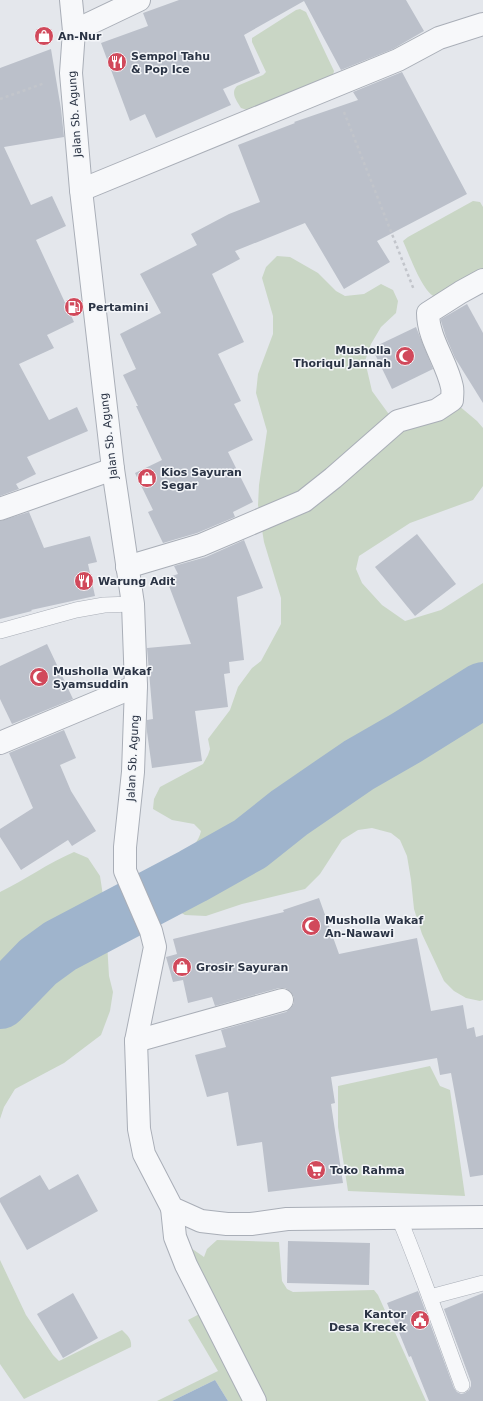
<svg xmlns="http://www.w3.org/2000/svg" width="483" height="1401" viewBox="0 0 483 1401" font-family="'DejaVu Sans',sans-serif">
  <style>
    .green { fill: #c9d6c5 }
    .water { fill: #9fb4cc }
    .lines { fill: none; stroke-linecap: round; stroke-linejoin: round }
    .river { stroke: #9fb4cc; stroke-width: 56 }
    .building { fill: #bbc0ca }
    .service-casing { stroke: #a9aeb7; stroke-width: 16 }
    .minor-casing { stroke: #a9aeb7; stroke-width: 24 }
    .tertiary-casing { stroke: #a9aeb7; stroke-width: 24 }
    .path { stroke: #c2c5cb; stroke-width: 2.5; stroke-dasharray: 3 3; stroke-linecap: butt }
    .service { stroke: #f7f8fa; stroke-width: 15 }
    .minor { stroke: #f7f8fa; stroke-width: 22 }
    .tertiary { stroke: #f7f8fa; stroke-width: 22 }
    .labels { text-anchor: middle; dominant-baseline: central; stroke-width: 3; stroke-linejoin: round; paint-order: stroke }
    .poi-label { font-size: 11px; font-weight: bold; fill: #2b3445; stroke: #f4f6f9; text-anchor: start }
    .street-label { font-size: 11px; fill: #2b3445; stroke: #f4f6f9 }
  </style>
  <rect width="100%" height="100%" fill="#e4e7ec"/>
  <g class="green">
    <path d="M300 9 306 12 334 71 333 75 247 110 241 108C237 101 230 93 237 86L263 75 266 72 252 42V38L296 10Z"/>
    <path d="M473 201 480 202 483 207V270L436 297C423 294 409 254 403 241L408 237Z"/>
    <path d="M277 256 290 257 318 273 336 291 345 296 364 294 381 284 393 290 398 301 396 313 381 327 371 344 365 361 372 391 388 413 398 421 452 400 477 421 483 428V486L473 500 410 523 359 556 356 569 362 583 382 605 405 621 441 610 483 583V1000L480 1001 466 998 454 991 444 981 422 934 414 909 411 880 407 856 400 840 391 833 372 828 358 830 342 840 320 874 305 889 242 904 206 916 185 915 163 902 154 888C155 884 157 879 159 876 170 859 197 852 201 831L194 824 172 820 153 809 154 799 160 787 203 764 208 755 210 749 208 739 230 710 238 687 252 668 261 661 281 624V598L264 542 258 505 259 485 267 431 256 393 258 374 273 334V316L262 278 266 267Z"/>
    <path d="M74 852 88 858 100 876 105 909 109 976 113 992 110 1011 101 1035 64 1063 15 1089 4 1107 0 1119V892C25 880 48 863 74 852Z"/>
    <polygon points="430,1066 440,1086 450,1090 465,1196 348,1191 338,1127 338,1086"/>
    <polygon points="175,1237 204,1257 207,1249 217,1240 279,1242 282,1281 287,1289 293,1292 374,1290 378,1295 426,1401 228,1401 215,1380 172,1401 157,1401 218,1371 188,1320 207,1310"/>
    <path d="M0 1260 26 1315 53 1355 59 1361 122 1330C128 1336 132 1339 131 1347L24 1399 0 1364Z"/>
  </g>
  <polygon class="water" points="215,1380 228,1401 172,1401"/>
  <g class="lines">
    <polyline class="river" points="0,1001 38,962 60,946 193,876 250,844 289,813 359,765 406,738 483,690"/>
  </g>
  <g class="building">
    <polygon points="179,0 406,0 424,31 393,49 341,70 304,1 244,35 260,73 223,89 231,105 156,138 145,114 130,121 101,43 148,26 143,13"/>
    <polygon points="51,49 61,109 64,137 4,147 31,205 52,196 66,226 36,240 74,322 47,335 54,348 19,364 49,420 77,407 88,431 27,457 36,474 16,484 19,489 0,496 0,68"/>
    <polygon points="402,72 467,194 377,241 390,262 344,289 305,223 235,251 240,259 212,274 244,342 218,354 241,401 234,404 253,440 228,452 253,502 233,512 235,517 197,533 163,543 148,512 153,510 135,473 162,460 136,406 138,406 123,375 136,369 120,334 161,313 140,274 197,245 191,234 229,214 260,202 238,145 295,123 294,122 358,100 353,92"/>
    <polygon points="467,304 483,333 483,403 455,358 446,337 441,321 441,319"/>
    <polygon points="416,327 433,369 392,389 372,348"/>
    <polygon points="29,512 44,548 90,536 97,562 88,564 95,596 31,610 32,611 0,619 0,521"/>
    <polygon points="417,534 456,584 415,616 375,567"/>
    <polygon points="244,540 263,588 237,597 244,660 229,662 230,673 224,674 228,707 195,711 202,761 152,768 147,732 147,720 153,719 147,648 191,644 166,578 178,574 174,566 206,557"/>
    <polygon points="47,644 73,699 12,724 0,699 0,666"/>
    <polygon points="64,730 76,758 60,765 71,791 96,831 72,846 68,840 21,870 0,837 0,829 33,808 9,753"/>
    <polygon points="319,898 339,954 417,938 431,1011 463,1005 467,1029 474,1027 476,1037 483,1035 483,1175 470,1177 451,1073 440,1075 437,1058 331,1077 335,1103 331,1104 343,1183 268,1192 262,1142 237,1146 228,1092 207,1097 195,1055 226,1047 221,1030 286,1012 291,1008 294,1003 294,997 290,991 285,988 279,988 215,1006 212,997 188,1003 183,980 173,982 166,957 177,954 173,939 284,912 283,910"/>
    <polygon points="78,1174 98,1211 27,1250 0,1202 0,1198 40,1175 49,1190"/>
    <polygon points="288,1241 370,1243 369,1285 287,1283"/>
    <polygon points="418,1291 454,1388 457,1392 461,1394 465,1393 469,1390 471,1386 471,1382 444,1309 483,1293 483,1401 429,1401 411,1356 409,1357 387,1303"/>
    <polygon points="73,1293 98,1338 63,1358 37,1314"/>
  </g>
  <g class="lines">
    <g class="service-casing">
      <g id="service">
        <polyline points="0,631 76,610 104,605 133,604"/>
        <path d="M399 1218C422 1273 441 1329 462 1385"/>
        <polyline points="430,1297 483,1283"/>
      </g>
    </g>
    <g class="minor-casing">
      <g id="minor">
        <polyline points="74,31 139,0"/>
        <polyline points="81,190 398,60 439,38 483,24"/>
        <polyline points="0,509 113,469"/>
        <path d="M127 567 201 545 304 501 333 478 398 421 437 410 452 400C452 396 453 391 452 387 447 362 428 339 428 313L461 292 483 280"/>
        <polyline points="0,743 136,686"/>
        <polyline points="136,1041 282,1000"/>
        <polyline points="172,1208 175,1237 186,1265 255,1401"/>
      </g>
    </g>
    <g class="tertiary-casing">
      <polyline id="tertiary" points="71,0 74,31 71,73 81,190 113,469 133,604 136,686 133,772 125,847 125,871 151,931 155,947 136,1041 139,1129 144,1154 172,1208 201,1221 227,1224 251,1224 287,1219 483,1217"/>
    </g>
    <g class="path">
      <polyline points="0,99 45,83"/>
      <polyline points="344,112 414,290"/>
    </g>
    <use href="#service" class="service"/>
    <use href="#minor" class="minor"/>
    <use href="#tertiary" class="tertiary"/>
  </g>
  <defs>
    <g id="shop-disc" transform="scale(1)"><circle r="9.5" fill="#d1495b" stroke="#f4f6f9"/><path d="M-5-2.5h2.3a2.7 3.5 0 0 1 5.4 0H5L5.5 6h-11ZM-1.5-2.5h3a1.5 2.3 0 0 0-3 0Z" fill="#fff"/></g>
    <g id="restaurant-disc" transform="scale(1)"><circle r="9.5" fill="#d1495b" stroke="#f4f6f9"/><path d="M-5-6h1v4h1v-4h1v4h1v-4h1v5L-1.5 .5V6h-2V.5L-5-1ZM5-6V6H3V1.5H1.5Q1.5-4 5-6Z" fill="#fff"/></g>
    <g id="fuel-disc" transform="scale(1)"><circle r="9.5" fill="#d1495b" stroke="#f4f6f9"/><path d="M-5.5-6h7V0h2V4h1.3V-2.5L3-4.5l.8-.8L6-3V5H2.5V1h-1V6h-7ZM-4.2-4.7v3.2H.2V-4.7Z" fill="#fff"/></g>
    <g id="mosque-disc" transform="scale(1)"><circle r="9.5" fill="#d1495b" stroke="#f4f6f9"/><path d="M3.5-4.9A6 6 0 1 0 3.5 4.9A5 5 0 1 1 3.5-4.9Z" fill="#fff"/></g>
    <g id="supermarket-disc" transform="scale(1)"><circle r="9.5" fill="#d1495b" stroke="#f4f6f9"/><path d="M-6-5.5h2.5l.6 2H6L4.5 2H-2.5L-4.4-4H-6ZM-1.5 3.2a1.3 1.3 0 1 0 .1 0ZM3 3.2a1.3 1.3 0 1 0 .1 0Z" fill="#fff"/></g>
    <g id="civic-disc" transform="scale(1)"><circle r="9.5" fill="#d1495b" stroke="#f4f6f9"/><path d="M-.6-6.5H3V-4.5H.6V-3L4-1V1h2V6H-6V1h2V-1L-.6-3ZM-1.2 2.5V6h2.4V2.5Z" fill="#fff"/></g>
  </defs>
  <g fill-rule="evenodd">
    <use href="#shop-disc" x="44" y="36"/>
    <use href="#restaurant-disc" x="117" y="62"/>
    <use href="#fuel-disc" x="74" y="307"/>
    <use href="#mosque-disc" x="405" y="356"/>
    <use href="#shop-disc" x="147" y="478"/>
    <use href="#restaurant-disc" x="84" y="581"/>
    <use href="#mosque-disc" x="39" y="677"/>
    <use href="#mosque-disc" x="311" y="926"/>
    <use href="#shop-disc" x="182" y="967"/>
    <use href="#supermarket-disc" x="316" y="1170"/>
    <use href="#civic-disc" x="420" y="1320"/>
  </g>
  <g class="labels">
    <g class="poi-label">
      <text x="58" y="36">An-Nur</text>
      <text x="131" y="56">Sempol Tahu<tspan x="131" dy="13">&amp; Pop Ice</tspan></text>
      <text x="88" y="307">Pertamini</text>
      <text x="391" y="350" text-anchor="end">Musholla<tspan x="391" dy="13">Thoriqul Jannah</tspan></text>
      <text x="161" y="472">Kios Sayuran<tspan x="161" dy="13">Segar</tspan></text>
      <text x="98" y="581">Warung Adit</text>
      <text x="53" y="671">Musholla Wakaf<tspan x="53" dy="13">Syamsuddin</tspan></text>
      <text x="325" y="920">Musholla Wakaf<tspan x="325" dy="13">An-Nawawi</tspan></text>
      <text x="196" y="967">Grosir Sayuran</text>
      <text x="330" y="1170">Toko Rahma</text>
      <text x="406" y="1314" text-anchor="end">Kantor<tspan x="406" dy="13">Desa Krecek</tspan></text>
    </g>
    <g class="street-label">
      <text transform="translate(75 114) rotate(-94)">Jalan Sb. Agung</text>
      <text transform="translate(109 436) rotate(-97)">Jalan Sb. Agung</text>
      <text transform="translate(133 758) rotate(-87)">Jalan Sb. Agung</text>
    </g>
  </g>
</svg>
